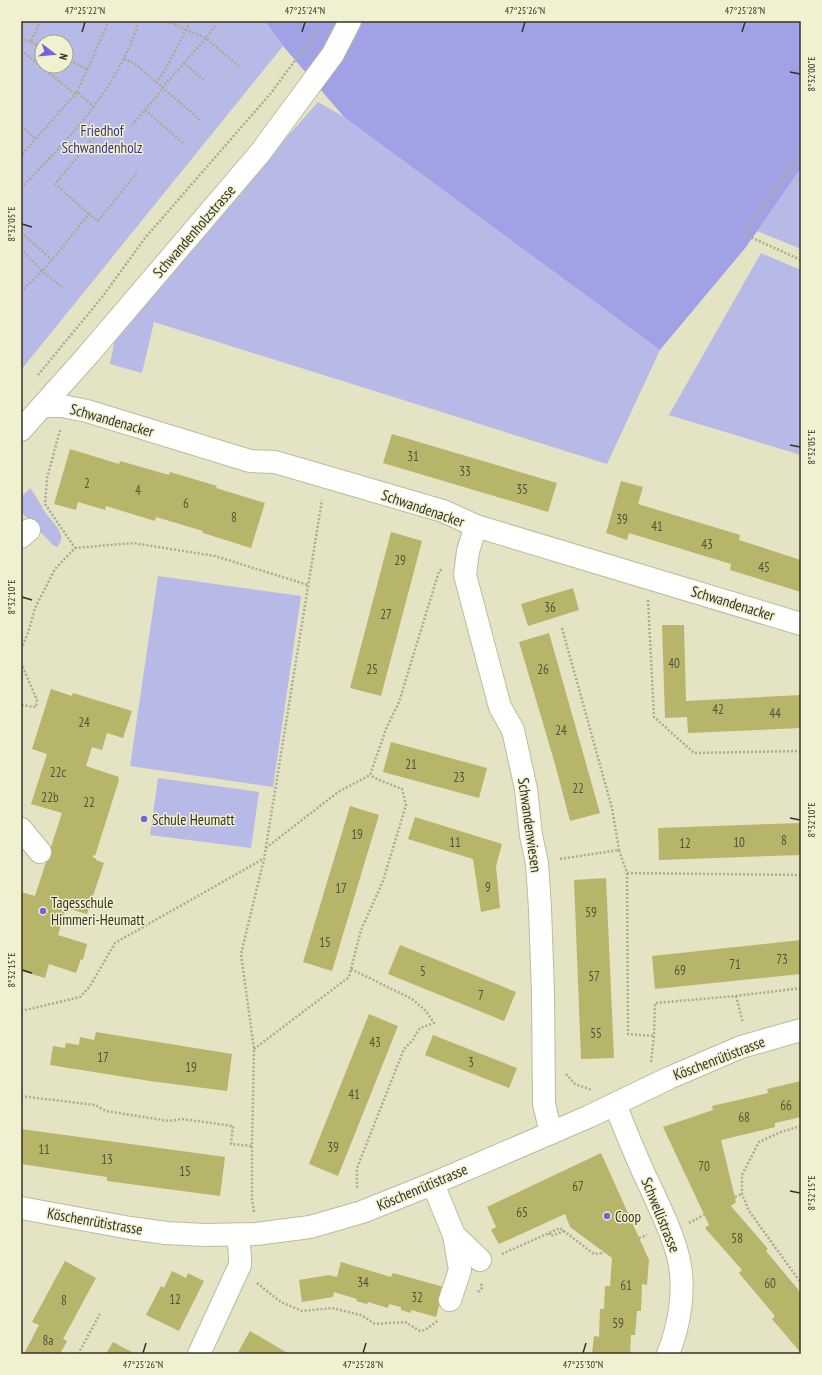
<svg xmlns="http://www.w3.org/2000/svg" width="822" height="1375" viewBox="0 0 822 1375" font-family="'PT Sans Narrow',sans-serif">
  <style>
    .green { fill: #b7bae7; fill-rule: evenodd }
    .forest { fill: #a0a2e5 }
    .building { fill: #b7b56a }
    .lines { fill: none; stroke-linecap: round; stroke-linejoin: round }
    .minor-casing { stroke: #bcbc9d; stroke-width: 24 }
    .path { stroke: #acab91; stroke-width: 2.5; stroke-dasharray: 2 2; stroke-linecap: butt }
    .minor { stroke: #fff; stroke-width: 22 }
    .ticks { fill: none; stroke: #333226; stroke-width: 1.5 }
    .poi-dot { fill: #6e66e0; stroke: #f1f0d0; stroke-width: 1.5 }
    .labels { text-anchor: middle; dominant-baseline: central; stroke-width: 3; stroke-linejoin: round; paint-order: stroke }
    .number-label { font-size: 13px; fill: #545337 }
    .park-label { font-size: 15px; fill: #3b3483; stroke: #f1f0d0 }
    .street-label { font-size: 15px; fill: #333226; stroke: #f1f0d0 }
    .poi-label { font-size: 15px; fill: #333226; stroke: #f1f0d0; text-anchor: start }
    .neatline { fill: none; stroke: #333226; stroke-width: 1.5 }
    .ticks-label { font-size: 10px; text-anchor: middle; fill: #333226 }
  </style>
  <rect width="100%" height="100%" fill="#e4e3c3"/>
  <g class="green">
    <path d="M21 21H265L283 46 21 370ZM42 42H66V66H42Z"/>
    <polygon points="318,102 344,117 660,350 607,464 154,322 142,373 110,364 117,329"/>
    <polygon points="801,168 801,249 757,231"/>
    <polygon points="761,253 801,270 801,455 669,415"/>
    <path d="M30 488C35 495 39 501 43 509 48 518 58 525 61 535 62 540 60 543 57 547L53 545 21 512V497Z"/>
    <polygon points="158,576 301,596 273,787 130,766"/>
    <polygon points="158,778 259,792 251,848 150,835"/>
  </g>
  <polygon class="forest" points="265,21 801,21 801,168 746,247 660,350 344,117 283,46"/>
  <g class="building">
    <polygon points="392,434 557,483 548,512 383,463"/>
    <polygon points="70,449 119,464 120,461 169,475 170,472 217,486 216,488 265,503 251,548 203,533 203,531 156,517 155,521 106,506 105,510 78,502 76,510 54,504"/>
    <polygon points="621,481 643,487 638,504 740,535 739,540 801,560 801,592 730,570 731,564 629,533 627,540 606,533"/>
    <polygon points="391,532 422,541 381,696 350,688"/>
    <polygon points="573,588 579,610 528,626 521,604"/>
    <polygon points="662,625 684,625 686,701 801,695 801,728 688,733 687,717 665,718"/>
    <polygon points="549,633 600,813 570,821 555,764 519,642"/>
    <polygon points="51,689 72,696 73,693 132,711 123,738 107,733 102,750 92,747 86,766 119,777 118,780 119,780 95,856 93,855 93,858 96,858 96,860 104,863 87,914 66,908 58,935 87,944 83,960 81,959 76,973 49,964 45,978 21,971 21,892 35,896 62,813 31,804 47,754 32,749"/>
    <polygon points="391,742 487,768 479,798 383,772"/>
    <polygon points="350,806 379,815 332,971 303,962"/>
    <polygon points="415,817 502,844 496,866 500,908 481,912 473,859 408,839"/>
    <polygon points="801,823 801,855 659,860 658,828"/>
    <polygon points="606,878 614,1058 581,1059 574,880"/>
    <polygon points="801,940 801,974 655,989 652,956"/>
    <polygon points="400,945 516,992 504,1021 388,974"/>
    <polygon points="369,1014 398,1026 338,1176 309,1164"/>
    <polygon points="96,1032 232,1054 227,1091 150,1081 50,1065 53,1046 65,1048 66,1043 79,1045 80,1037 94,1040"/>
    <polygon points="433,1035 517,1068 509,1088 425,1055"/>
    <polygon points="801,1081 801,1117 775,1123 775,1127 721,1140 736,1202 731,1206 768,1249 766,1251 801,1293 799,1296 801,1299 801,1353 772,1319 775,1316 739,1273 742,1270 705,1228 709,1225 663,1127 713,1110 712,1106 768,1093 767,1089"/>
    <polygon points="21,1129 225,1157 220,1196 107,1181 107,1177 21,1164"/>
    <polygon points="601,1153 649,1260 647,1285 642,1284 641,1311 637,1311 635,1335 631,1335 630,1354 592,1354 594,1336 599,1337 600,1309 604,1309 605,1286 610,1286 612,1258 570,1227 565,1214 499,1244 491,1230 496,1227 487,1207"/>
    <polygon points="65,1261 96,1278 63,1339 67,1341 60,1354 24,1354 39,1325 32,1322"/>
    <polygon points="341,1262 391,1277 393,1273 444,1287 436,1317 411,1310 411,1313 401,1310 401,1307 389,1304 388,1308 368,1302 367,1304 356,1301 357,1299 334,1292 333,1297 302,1302 299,1280 329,1275 337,1277"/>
    <polygon points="172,1271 186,1278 188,1273 204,1281 179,1331 146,1315 161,1286 164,1288"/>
    <polygon points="250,1331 289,1354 237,1354"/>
    <polygon points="113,1342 130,1351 136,1354 106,1354"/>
  </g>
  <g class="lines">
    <g class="minor-casing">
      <g id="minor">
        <polyline points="43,406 62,406 87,411 250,461 275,462 443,511 476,526 801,624"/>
        <polyline points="21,430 87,356 260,153 333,54 350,21"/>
        <polyline points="476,526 468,551 465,575 500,707 513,730 526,789 531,835 537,863 540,909 543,993 544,1104 551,1133"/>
        <polyline points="21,537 29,530"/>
        <polyline points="21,829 40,852"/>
        <path d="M615 1104C625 1129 635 1155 647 1180 658 1204 671 1229 678 1256 686 1287 680 1324 668 1354"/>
        <polyline points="433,1184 454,1235 480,1260"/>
        <polyline points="21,1208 130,1228 166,1233 205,1235 256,1234 310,1227 362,1212 432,1184 588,1117 669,1078 741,1047 801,1030"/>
        <polyline points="450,1300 460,1270 454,1235"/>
        <polyline points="199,1354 240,1265 240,1256 238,1235"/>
      </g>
    </g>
    <g class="path">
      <polyline points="167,21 186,30 190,21"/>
      <polyline points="21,38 31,42 40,21"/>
      <polyline points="31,42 42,48"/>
      <polyline points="21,52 22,51 75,94"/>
      <polyline points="66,59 87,69"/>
      <polyline points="124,59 134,63 200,120"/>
      <polyline points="184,63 205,81"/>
      <polyline points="156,83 165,70 186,30 206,38 215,26"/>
      <polyline points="77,92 109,21"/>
      <polyline points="145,110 183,143"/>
      <polyline points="132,125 161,91 162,88 206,38 241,68"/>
      <polyline points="21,126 36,139"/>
      <polyline points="801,153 749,224 748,236 801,260"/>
      <polyline points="21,158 24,152 77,92 94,107"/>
      <path d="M21 188C69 138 118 89 139 21"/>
      <polyline points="89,214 55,184 95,135"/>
      <polyline points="21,232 52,260 89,214 98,221 138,171"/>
      <polyline points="21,249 42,271 51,261"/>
      <polyline points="21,292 42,271 63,288"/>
      <polyline points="21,326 24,329"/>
      <polyline points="38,375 103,296 145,238 271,93 319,28"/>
      <polyline points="60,430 47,478 45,504 75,548"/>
      <polyline points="648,600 654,717 694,753 801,751"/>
      <polyline points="562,628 612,808 619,850"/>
      <polyline points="21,649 28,633 35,608 55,569 75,548 133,543 215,556 308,585"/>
      <polyline points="21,663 37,700 36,707 21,705"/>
      <polyline points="266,848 338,792 370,775 386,729 399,702 439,571 443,569"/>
      <polyline points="560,859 619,850 627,873 801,875"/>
      <polyline points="627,873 628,1034 654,1036"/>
      <polyline points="351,969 412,999 426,1011 434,1023 420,1028 414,1037 413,1040 404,1049 357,1168 357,1190"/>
      <polyline points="736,996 743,1023"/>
      <polyline points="21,1011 80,997 90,986 115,943 263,859"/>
      <polyline points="254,1049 349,977 361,930 383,881 406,805 402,789 379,780 370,775"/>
      <polyline points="651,1062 654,1036 655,1003 736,996 801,988"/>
      <polyline points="566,1074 575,1084 592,1090"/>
      <polyline points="21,1096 95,1105 106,1111 169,1121 182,1119 233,1126 231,1144 252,1146"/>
      <polyline points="801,1126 781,1132 759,1142 742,1175 742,1194 749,1211 801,1283"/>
      <polyline points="735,1197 742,1194"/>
      <polyline points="254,1212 252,1199 252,1146 254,1049 241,954 264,859 322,500"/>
      <polyline points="689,1223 704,1215"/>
      <polyline points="549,1233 551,1236 564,1231"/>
      <polyline points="639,1238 647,1235"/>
      <polyline points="502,1254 560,1228 594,1254 604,1253"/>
      <polyline points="257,1283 281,1302 302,1311 332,1308 361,1315 375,1324 405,1322 420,1331 425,1330 439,1320"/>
      <polyline points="478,1292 482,1288 481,1282"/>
      <polyline points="78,1354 100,1314"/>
    </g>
    <use href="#minor" class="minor"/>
  </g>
  <path class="ticks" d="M82 32 85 22M302 32 305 22M522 32 525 22M742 32 745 22M790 72 800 74M22 224 32 227M790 445 800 447M22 597 32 600M790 818 800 820M22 970 32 973M790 1191 800 1193M143 1353 146 1343M363 1353 366 1343M583 1353 586 1343"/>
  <g class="poi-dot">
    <circle cx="144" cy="819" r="4"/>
    <circle cx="43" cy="911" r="4"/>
    <circle cx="607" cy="1216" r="4"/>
  </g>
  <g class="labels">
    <g class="number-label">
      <text x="413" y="456">31</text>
      <text x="465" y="471">33</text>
      <text x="87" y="483">2</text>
      <text x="522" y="489">35</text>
      <text x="138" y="490">4</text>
      <text x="186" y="503">6</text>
      <text x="234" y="517">8</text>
      <text x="622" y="519">39</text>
      <text x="657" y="526">41</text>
      <text x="707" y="544">43</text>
      <text x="400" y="560">29</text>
      <text x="764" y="567">45</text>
      <text x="550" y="607">36</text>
      <text x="386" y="614">27</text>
      <text x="674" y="663">40</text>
      <text x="372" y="669">25</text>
      <text x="543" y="669">26</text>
      <text x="718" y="709">42</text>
      <text x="775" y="713">44</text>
      <text x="84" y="722">24</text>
      <text x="561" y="730">24</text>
      <text x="411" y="764">21</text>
      <text x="58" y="772">22c</text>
      <text x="459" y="777">23</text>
      <text x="578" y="788">22</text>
      <text x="50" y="797">22b</text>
      <text x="89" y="802">22</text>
      <text x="357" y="834">19</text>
      <text x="784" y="840">8</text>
      <text x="455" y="842">11</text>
      <text x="739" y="842">10</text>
      <text x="685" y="843">12</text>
      <text x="488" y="887">9</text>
      <text x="341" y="888">17</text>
      <text x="591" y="912">59</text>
      <text x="325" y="942">15</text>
      <text x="782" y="959">73</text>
      <text x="735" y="964">71</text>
      <text x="680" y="970">69</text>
      <text x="423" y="971">5</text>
      <text x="594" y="976">57</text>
      <text x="481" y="995">7</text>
      <text x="596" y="1033">55</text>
      <text x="375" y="1042">43</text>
      <text x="103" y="1057">17</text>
      <text x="471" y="1062">3</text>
      <text x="191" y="1067">19</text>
      <text x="354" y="1094">41</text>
      <text x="786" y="1105">66</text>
      <text x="744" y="1117">68</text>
      <text x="333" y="1147">39</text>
      <text x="44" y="1149">11</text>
      <text x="107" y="1159">13</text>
      <text x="704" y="1166">70</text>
      <text x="185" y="1171">15</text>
      <text x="578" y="1186">67</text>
      <text x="522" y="1212">65</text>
      <text x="737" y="1238">58</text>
      <text x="363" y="1282">34</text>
      <text x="770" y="1283">60</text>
      <text x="626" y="1285">61</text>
      <text x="417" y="1297">32</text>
      <text x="175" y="1299">12</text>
      <text x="64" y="1300">8</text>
      <text x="618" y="1323">59</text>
      <text x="48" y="1340">8a</text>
    </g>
    <g class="park-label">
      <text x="102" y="130">Friedhof<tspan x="102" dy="17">Schwandenholz</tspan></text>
    </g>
    <g class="street-label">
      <text transform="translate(194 231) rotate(-49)">Schwandenholzstrasse</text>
      <text transform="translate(112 420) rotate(16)">Schwandenacker</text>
      <text transform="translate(423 508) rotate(19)">Schwandenacker</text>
      <text transform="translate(733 603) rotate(17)">Schwandenacker</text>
      <text transform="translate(530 825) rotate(82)">Schwandenwiesen</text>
      <text transform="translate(719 1058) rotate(-21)">Köschenrütistrasse</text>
      <text transform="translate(422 1187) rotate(-23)">Köschenrütistrasse</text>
      <text transform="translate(661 1215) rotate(68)">Schwellistrasse</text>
      <text transform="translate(95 1221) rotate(10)">Köschenrütistrasse</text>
    </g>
    <g class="poi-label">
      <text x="152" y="819">Schule Heumatt</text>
      <text x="51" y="902">Tagesschule<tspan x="51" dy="17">Himmeri-Heumatt</tspan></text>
      <text x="615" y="1216">Coop</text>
    </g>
  </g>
  <rect width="822" height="1375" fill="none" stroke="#f1f0d0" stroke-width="44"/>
  <g transform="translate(54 54) rotate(106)"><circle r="19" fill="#f1f0d0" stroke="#a5a48c"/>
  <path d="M0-3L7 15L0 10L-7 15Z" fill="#6e66e0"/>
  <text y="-6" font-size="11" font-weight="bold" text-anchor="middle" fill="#333226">N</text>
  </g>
  <rect x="22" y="22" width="778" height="1331" class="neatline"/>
  <g class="ticks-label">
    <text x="85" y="14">47°25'22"N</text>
    <text x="305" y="14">47°25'24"N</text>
    <text x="525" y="14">47°25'26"N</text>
    <text x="745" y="14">47°25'28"N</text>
    <text transform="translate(811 74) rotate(-90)" y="4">8°32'00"E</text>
    <text transform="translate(11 224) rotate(-90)" y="4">8°32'05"E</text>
    <text transform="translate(811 447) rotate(-90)" y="4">8°32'05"E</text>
    <text transform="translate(11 597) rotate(-90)" y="4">8°32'10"E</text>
    <text transform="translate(811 820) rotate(-90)" y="4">8°32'10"E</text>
    <text transform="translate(11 970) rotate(-90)" y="4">8°32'15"E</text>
    <text transform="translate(811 1193) rotate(-90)" y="4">8°32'15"E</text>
    <text x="143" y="1368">47°25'26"N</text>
    <text x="363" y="1368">47°25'28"N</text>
    <text x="583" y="1368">47°25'30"N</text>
  </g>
</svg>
